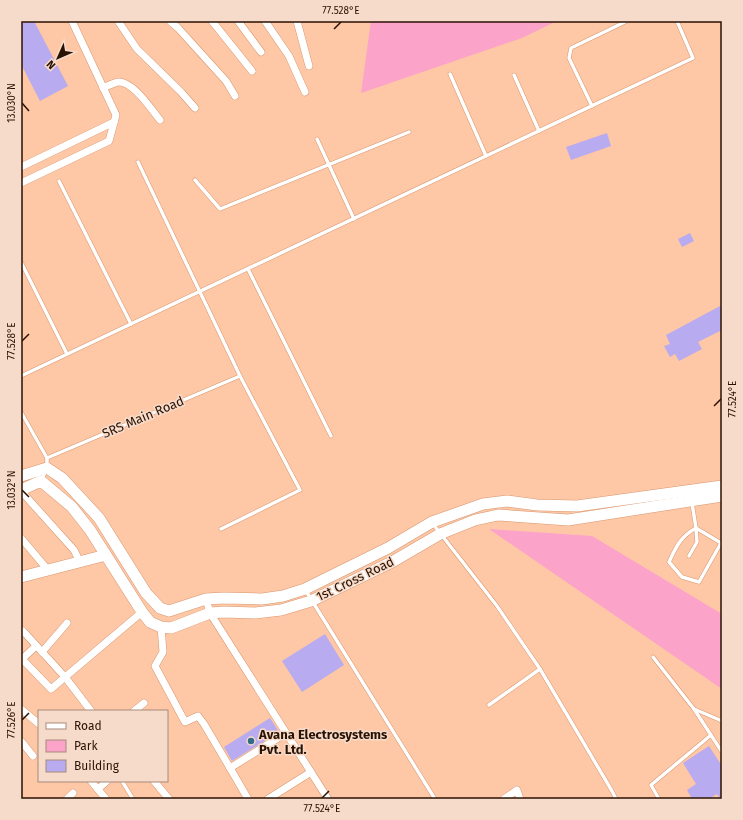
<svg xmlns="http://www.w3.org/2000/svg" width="743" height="820" viewBox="0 0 743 820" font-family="'Fira Sans',sans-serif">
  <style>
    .green { fill: #fca3c9 }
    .building { fill: #b8abef }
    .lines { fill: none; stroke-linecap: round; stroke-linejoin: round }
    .lane-casing { stroke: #d8976e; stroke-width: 4.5 }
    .street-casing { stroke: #d8976e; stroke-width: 8 }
    .secondary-casing { stroke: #d8976e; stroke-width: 12 }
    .lane { stroke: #fff; stroke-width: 3.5 }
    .street { stroke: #fff; stroke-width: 7 }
    .secondary { stroke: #fff; stroke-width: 11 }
    .ticks { fill: none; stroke: #2a1203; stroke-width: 1.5 }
    .poi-dot { fill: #336a85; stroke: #f7dbca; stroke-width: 1.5 }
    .labels { text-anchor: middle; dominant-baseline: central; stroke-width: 3; stroke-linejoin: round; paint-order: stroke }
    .street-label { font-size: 13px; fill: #2a1203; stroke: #f7dbca }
    .poi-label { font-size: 13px; font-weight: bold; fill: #2a1203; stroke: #f7dbca; text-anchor: start }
    .neatline { fill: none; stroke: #2a1203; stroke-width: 1.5 }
    .ticks-label { font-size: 10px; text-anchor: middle; fill: #2a1203 }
  </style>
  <rect width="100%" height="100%" fill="#fec7a6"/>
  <g class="green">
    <polygon points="371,21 557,21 522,38 361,93"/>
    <polygon points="489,529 592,536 722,614 722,689"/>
  </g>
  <g class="building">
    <polygon points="26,21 34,21 68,86 40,101 21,64 21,24"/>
    <polygon points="607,133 611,146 571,160 566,147"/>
    <polygon points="690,233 694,241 682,247 678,239"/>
    <polygon points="722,305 722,330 698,342 702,349 679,361 675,354 670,357 664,346 670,344 666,335"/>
    <polygon points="325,634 344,665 302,692 282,661"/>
    <polygon points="270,718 279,732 232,761 224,747"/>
    <polygon points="709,746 722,766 722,799 720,799 717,794 709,799 692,799 687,790 696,784 683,763"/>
  </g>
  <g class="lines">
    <g class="lane-casing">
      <g id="lane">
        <polyline points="450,74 486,156"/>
        <polyline points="514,75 539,131"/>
        <polyline points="592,106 569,58 571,48 627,21"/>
        <polyline points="317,139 354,219"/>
        <polyline points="138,162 240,376 300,490 221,529"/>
        <polyline points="195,180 220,209 409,132"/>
        <polyline points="59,181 131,324"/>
        <polyline points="21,262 67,354"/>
        <polyline points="248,269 331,436"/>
        <polyline points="21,376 693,58 677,21"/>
        <polyline points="21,412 47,458 47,468 42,479"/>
        <polyline points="47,458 240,376"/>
        <polyline points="433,524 497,606 540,669 612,791 616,799"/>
        <path d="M689 556 697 542 696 528C680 537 676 547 669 562L682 577 699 582 721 543 696 528 692 503"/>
        <polyline points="306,591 435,799"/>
        <polyline points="653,657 694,709 722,752"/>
        <polyline points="489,705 540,669"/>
        <polyline points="694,709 722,721"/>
        <polyline points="122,781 133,799"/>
        <polyline points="659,799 651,785 711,735"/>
      </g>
    </g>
    <g class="street-casing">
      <g id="street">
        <polyline points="118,21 137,49 181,92 195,108"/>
        <polyline points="170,21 178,28 226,81 235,96"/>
        <polyline points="212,21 252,71"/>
        <polyline points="238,21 261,52"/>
        <polyline points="265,21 289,56 305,92"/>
        <polyline points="297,21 309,66"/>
        <path d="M103 88C108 86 113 83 118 82 133 81 151 109 160 120"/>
        <polyline points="21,167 114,122"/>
        <polyline points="21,183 109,141 116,115 72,21"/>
        <polyline points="21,491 74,550 80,562"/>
        <polyline points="21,538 48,570"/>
        <polyline points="206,599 210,613 328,799"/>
        <polyline points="161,627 163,652 155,666 185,722 198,716 204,724 230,768 286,733"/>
        <polyline points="23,631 65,677 91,711"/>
        <polyline points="36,646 22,659 51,689 142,612"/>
        <polyline points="42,652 67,623"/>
        <polyline points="21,709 39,724"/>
        <polyline points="134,711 144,703"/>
        <polyline points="21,741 33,756"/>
        <polyline points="230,768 248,799"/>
        <polyline points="91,781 106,799"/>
        <polyline points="154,781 169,799"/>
        <polyline points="98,789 107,781"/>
        <polyline points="67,799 73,793"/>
        <polyline points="268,799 311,772"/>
        <polyline points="504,799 517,790 520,799"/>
      </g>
    </g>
    <g class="secondary-casing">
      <g id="secondary">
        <polyline points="21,476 47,468 62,478 99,518 146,593 160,608 169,611 206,599 224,598 262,599 283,596 305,589 388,548 432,522 483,504 507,501 537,505 577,506 722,486"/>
        <polyline points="21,490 41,481 72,507 90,530 142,612 150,622 161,627 171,628 210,613 224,612 255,613 281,610 311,601 392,562 440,534 475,520 498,515 568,520 722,496"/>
        <polyline points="21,577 106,555"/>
      </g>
    </g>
    <use href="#lane" class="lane"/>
    <use href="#street" class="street"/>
    <use href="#secondary" class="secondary"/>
  </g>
  <path class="ticks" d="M334 29 341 22M22 103 29 111M22 341 29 334M714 406 721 399M22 490 29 497M22 720 29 713M322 798 329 791"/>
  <circle class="poi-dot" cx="251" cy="741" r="4"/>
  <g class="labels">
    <g class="street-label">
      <text transform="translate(143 417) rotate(-23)">SRS Main Road</text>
      <text transform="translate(355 579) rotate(-26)">1st Cross Road</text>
    </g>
    <g class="poi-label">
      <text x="259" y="734">Avana Electrosystems<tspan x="259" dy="15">Pvt. Ltd.</tspan></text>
    </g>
  </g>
  <rect width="743" height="820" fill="none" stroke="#f7dbca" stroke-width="44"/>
  <rect x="38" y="710" width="130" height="72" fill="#f7dbca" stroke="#a58b7a"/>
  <rect x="46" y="723" width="20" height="6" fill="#ffffff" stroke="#a58b7a"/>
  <text x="74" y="730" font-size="12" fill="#2a1203">Road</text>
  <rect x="46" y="740" width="20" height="12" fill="#fca3c9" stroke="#a58b7a"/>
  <text x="74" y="750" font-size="12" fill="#2a1203">Park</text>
  <rect x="46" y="760" width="20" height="12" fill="#b8abef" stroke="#a58b7a"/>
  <text x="74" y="770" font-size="12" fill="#2a1203">Building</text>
  <g transform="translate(58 58) rotate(225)" stroke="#f7dbca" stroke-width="3" paint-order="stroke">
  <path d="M0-3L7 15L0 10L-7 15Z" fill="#2a1203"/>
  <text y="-6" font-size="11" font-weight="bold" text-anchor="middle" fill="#2a1203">N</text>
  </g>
  <rect x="22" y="22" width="699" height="776" class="neatline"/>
  <g class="ticks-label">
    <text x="341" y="14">77.528°E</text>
    <text transform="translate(11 103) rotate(-90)" y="4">13.030°N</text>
    <text transform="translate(11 341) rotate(-90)" y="4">77.528°E</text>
    <text transform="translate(732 399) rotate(-90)" y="4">77.524°E</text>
    <text transform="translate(11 490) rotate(-90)" y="4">13.032°N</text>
    <text transform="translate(11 720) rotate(-90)" y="4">77.526°E</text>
    <text x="322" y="812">77.524°E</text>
  </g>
</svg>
